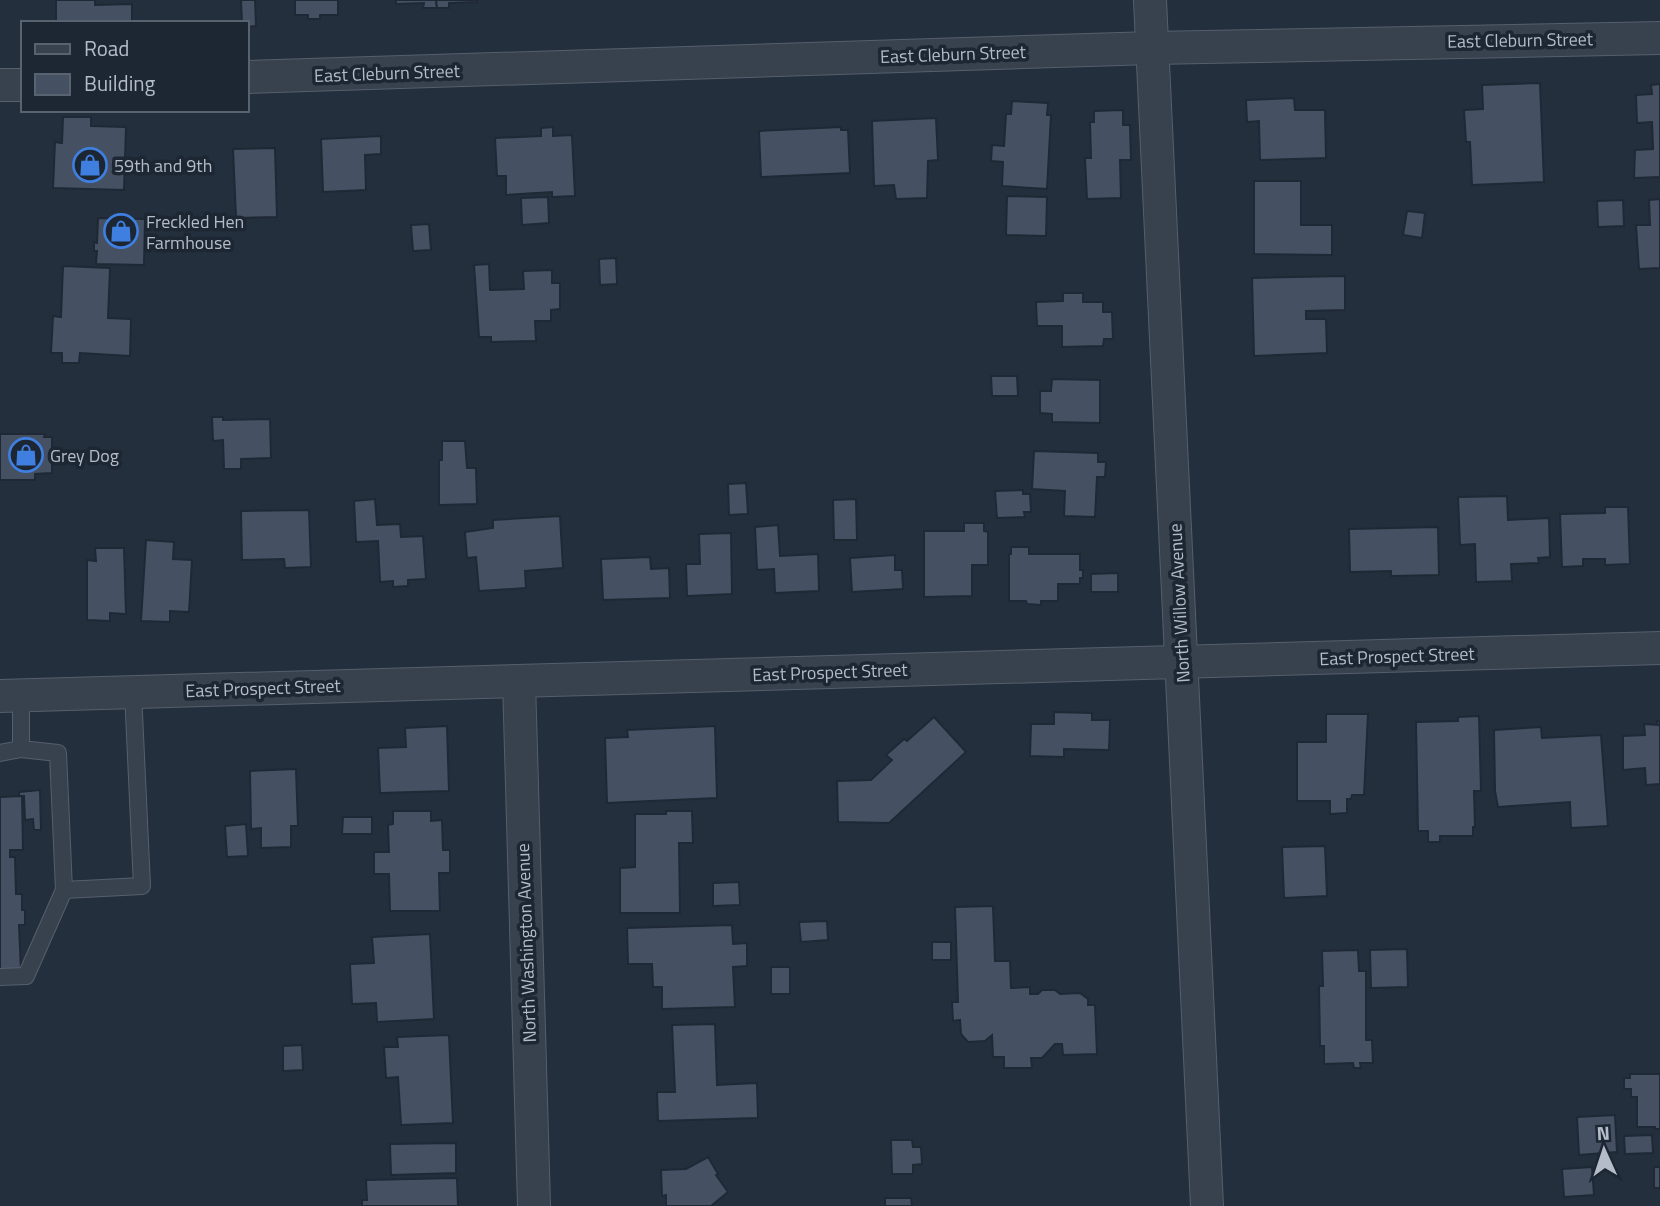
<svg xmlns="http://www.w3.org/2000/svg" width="1660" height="1206" viewBox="0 0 1660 1206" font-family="'Titillium Web',sans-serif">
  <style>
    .building { fill: #455162; stroke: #1f2835; stroke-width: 2 }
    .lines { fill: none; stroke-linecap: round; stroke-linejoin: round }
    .service-casing { stroke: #565f6c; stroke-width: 18 }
    .minor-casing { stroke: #565f6c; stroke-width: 34 }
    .service { stroke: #38414e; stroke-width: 16 }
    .minor { stroke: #38414e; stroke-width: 32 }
    .labels { text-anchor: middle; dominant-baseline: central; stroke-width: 7; stroke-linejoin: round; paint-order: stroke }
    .street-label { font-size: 18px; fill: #b4bcc9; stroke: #1d2633 }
    .poi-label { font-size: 18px; fill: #b4bcc9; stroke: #1d2633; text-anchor: start }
  </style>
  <rect width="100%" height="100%" fill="#242f3e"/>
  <g class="building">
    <polygon points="56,0 95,0 95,5 132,4 132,23 56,23"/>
    <polygon points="241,0 255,0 256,26 247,27 247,23 242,23"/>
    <polygon points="295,0 338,0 338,15 320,15 320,19 308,19 308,15 295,15"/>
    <polygon points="396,0 436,0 437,8 423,8 424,3 396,4"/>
    <polygon points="436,0 477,0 477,2 449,3 449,8 437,8"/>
    <polygon points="1540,83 1544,182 1472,185 1470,142 1466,142 1464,110 1483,109 1482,85"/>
    <polygon points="1660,84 1660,177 1634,178 1635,150 1653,149 1652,122 1637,123 1636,95 1652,94 1651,85"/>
    <polygon points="1294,98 1295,110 1325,110 1326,158 1260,160 1259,121 1247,122 1246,100"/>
    <polygon points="1012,101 1048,103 1047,115 1051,115 1047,189 1002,186 1003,162 991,161 992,145 1004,146 1006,114 1011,114"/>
    <polygon points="1123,110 1123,125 1130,125 1131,160 1120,160 1121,198 1087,199 1085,158 1091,158 1090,122 1094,122 1094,111"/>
    <polygon points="63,117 91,117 91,126 126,127 124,190 53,188 55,142 62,143"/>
    <polygon points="936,118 938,160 928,161 927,198 896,199 894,185 874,186 872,121"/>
    <polygon points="553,127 553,136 572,135 575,196 552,197 552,192 506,195 506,176 497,176 495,138 541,136 541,128"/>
    <polygon points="841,127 841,130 848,130 850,173 761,177 759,131"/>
    <polygon points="381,136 381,154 365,155 366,190 323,192 321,139"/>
    <polygon points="275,148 277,217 236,218 233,149"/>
    <polygon points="1254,181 1301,181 1301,225 1332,225 1332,255 1254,254"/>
    <polygon points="1007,196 1047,197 1046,236 1006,235"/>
    <polygon points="548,197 549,223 522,225 521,198"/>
    <polygon points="1660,199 1660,268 1639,269 1636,225 1650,225 1649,200"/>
    <polygon points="1623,200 1624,226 1598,227 1597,201"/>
    <polygon points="1407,211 1425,213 1422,238 1403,235"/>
    <polygon points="98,218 145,219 144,265 96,264 97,251 94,251 94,242 97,243"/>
    <polygon points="429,224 431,250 413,251 411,225"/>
    <polygon points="616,258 617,284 600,285 599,259"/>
    <polygon points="489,264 490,290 524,289 523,271 552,270 552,283 560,283 560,309 551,310 551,321 535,321 536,341 491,342 491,337 479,337 474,265"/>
    <polygon points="63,266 110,268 108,318 131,319 130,356 80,353 79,363 62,363 62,353 51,353 53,316 61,317"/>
    <polygon points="1345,276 1345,310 1306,311 1306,319 1326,319 1327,353 1254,356 1252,278"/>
    <polygon points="1063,293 1083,293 1083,302 1103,302 1103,312 1112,312 1113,339 1104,339 1103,346 1062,347 1062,326 1037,326 1036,302 1063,301"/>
    <polygon points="991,376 1017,376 1018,396 992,396"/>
    <polygon points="1052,379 1100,380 1100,423 1052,422 1052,414 1040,413 1040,391 1051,391"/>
    <polygon points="212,417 223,417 223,420 270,419 271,458 241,459 241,469 224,469 223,440 213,441"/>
    <polygon points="0,434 45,434 44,437 52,437 52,473 35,474 35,480 0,480"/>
    <polygon points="442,441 465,441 467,468 476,468 477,504 439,505 439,460 442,460"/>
    <polygon points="1034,451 1098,453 1098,462 1106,462 1105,477 1097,477 1095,517 1064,516 1065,491 1032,489"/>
    <polygon points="746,483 748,514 729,515 728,484"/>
    <polygon points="1023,490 1023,494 1030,494 1031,512 1024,512 1025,517 997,518 995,491"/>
    <polygon points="1507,496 1508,520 1549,518 1550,557 1538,558 1539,563 1511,564 1512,581 1476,582 1475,544 1460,545 1458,497"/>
    <polygon points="375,499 377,525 400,524 401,537 423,536 426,579 408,580 408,586 393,587 393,581 380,582 378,541 356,542 354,501"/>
    <polygon points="856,499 857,540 834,540 833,500"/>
    <polygon points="1605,507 1628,507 1630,564 1605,565 1605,559 1583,559 1583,566 1562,567 1560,514 1605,513"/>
    <polygon points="309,510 311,567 285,568 284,559 242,560 241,511"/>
    <polygon points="560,516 563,568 525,571 526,588 479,591 476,557 467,558 465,532 493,528 493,520"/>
    <polygon points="964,523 984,523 984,531 988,532 988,565 972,565 972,596 924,597 924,531 964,531"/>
    <polygon points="778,525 780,556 818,554 819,591 775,593 774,569 757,570 755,527"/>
    <polygon points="1438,527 1439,575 1391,576 1391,571 1350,572 1349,529"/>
    <polygon points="731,533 732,594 687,596 686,564 700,564 699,534"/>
    <polygon points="146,540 174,542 173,559 192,560 189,612 170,611 170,622 141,621"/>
    <polygon points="1011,547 1029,547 1029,554 1080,554 1080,570 1083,570 1083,578 1080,578 1080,584 1058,584 1058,601 1041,601 1041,605 1027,604 1026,601 1009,601 1009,554 1011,554"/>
    <polygon points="95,548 124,548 126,614 110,613 110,621 87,620 87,560 96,561"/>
    <polygon points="895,555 895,570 902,570 903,589 852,592 850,558"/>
    <polygon points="650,557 651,569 669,568 670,598 603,600 601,559"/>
    <polygon points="1118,573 1118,592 1091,592 1091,574"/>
    <polygon points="1054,712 1092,713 1092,720 1110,720 1109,750 1064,749 1064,757 1030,756 1031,724 1054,724"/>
    <polygon points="1326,714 1368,714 1364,795 1352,795 1351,799 1347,799 1347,813 1330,814 1330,801 1297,801 1297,742 1326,742"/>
    <polygon points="1479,716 1481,791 1474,791 1475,827 1473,827 1473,836 1440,836 1440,842 1428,842 1428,831 1418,831 1416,722 1458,721 1458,717"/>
    <polygon points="934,717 966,752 889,823 838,822 837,781 871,780 892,760 886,755 904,739 907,741"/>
    <polygon points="1657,721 1660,721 1660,784 1646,785 1645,768 1623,770 1623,736 1645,735 1644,724 1658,725"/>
    <polygon points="447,726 449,791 380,793 378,748 406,747 405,728"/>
    <polygon points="715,726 717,798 607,803 605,738 628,737 627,730"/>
    <polygon points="1541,727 1542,738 1601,735 1608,826 1571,828 1570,802 1498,807 1495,791 1494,730"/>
    <polygon points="296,769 298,826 291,826 291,847 261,848 261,828 251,829 250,771"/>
    <polygon points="40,790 41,830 34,830 33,819 25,820 24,796 19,796 19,792"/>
    <polygon points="22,796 23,850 10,850 10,857 15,857 16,894 22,894 22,910 25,910 25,925 19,925 21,971 0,971 0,797"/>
    <polygon points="393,811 431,811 431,821 442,820 443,850 450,850 450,873 439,873 440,911 390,911 389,874 374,874 374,852 389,852 388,825 393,824"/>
    <polygon points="666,811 692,811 693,843 679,843 680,913 620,913 620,868 635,867 635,814 666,814"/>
    <polygon points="343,817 372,817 372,834 342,834"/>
    <polygon points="246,824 248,856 227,857 225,826"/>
    <polygon points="1325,846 1327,896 1284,898 1282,847"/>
    <polygon points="739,882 740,905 713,906 713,883"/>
    <polygon points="993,906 995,961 1010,961 1011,988 1030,987 1030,994 1038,994 1042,990 1055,990 1060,994 1080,993 1088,999 1088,1005 1095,1005 1097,1054 1063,1055 1062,1044 1055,1044 1042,1058 1031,1058 1032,1068 1004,1068 1004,1057 993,1057 992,1035 985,1041 968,1042 961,1034 960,1020 953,1021 952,1002 958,1002 955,907"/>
    <polygon points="827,921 828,940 801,942 799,922"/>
    <polygon points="732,925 733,944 747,943 747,966 733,967 735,1007 662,1009 662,987 653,987 652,964 628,964 627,928"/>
    <polygon points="430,934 434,1019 377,1022 376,1003 352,1004 350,964 374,963 372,937"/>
    <rect x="932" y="942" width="19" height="18"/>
    <polygon points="1407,949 1408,987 1371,988 1370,950"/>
    <polygon points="1358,950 1359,971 1366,971 1366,1040 1372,1040 1373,1063 1360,1063 1361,1068 1354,1068 1353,1063 1324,1064 1324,1046 1320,1046 1319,986 1323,986 1322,951"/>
    <rect x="771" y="967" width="19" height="27"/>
    <polygon points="715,1024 717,1085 757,1083 758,1118 658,1121 657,1092 675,1092 672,1025"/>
    <polygon points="449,1035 453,1123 401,1125 398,1077 386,1078 384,1047 398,1047 397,1037"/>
    <polygon points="302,1045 303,1070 283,1071 283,1046"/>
    <polygon points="1630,1074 1660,1074 1660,1129 1655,1129 1655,1127 1637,1127 1637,1097 1631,1097 1631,1089 1624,1089 1624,1078 1630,1078"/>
    <polygon points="1615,1115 1617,1152 1579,1155 1577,1117"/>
    <polygon points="1652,1135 1653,1153 1625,1154 1624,1136"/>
    <polygon points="891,1140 912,1140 913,1147 921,1147 922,1164 913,1165 913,1174 892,1174"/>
    <polygon points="456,1143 456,1173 391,1175 390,1144"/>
    <polygon points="708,1157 718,1174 716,1175 728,1192 711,1206 666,1206 666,1195 662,1196 661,1170 686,1169"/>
    <polygon points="1592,1167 1594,1195 1564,1197 1562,1169"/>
    <rect x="1654" y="1167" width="6" height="21"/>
    <polygon points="457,1178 458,1206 362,1206 362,1200 367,1200 366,1180"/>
    <polygon points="885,1198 911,1198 912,1206 885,1206"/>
  </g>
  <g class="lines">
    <g class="service-casing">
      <g id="service">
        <polyline points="21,695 21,749 58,753 64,890 142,886 133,692"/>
        <polyline points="0,753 21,749"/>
        <polyline points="0,977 26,976 64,890"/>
      </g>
    </g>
    <g class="minor-casing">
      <g id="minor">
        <polyline points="1150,0 1207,1206"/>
        <polyline points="247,77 1152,48 1660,38"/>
        <polyline points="0,85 23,85"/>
        <polyline points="519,681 534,1206"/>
        <polyline points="0,696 1660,648"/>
      </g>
    </g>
    <use href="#service" class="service"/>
    <use href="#minor" class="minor"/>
  </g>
  <defs>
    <g id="shop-ring" transform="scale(1.75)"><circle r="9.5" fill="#1d2633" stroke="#3f7fe0" stroke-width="1.5"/><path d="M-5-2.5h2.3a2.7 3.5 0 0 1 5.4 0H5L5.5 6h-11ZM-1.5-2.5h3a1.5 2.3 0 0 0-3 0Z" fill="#3f7fe0"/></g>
  </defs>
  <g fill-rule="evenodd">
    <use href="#shop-ring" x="90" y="165"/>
    <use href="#shop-ring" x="121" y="231"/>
    <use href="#shop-ring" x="26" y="455"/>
  </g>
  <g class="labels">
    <g class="street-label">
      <text transform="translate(1520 40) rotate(-1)">East Cleburn Street</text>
      <text transform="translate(953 54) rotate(-2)">East Cleburn Street</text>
      <text transform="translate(387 73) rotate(-2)">East Cleburn Street</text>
      <text transform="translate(1179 603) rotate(-93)">North Willow Avenue</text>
      <text transform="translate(1397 656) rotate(-2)">East Prospect Street</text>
      <text transform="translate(830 672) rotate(-2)">East Prospect Street</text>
      <text transform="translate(263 688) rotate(-2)">East Prospect Street</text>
      <text transform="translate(526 943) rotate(-92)">North Washington Avenue</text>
    </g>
    <g class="poi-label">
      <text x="114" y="165">59th and 9th</text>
      <text x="146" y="221">Freckled Hen<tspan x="146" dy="21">Farmhouse</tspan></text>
      <text x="50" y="455">Grey Dog</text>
    </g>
  </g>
  <rect x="21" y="21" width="228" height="91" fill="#1d2633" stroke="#59626f" stroke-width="2"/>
  <rect x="35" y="44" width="35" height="10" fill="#38414e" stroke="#59626f" stroke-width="2"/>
  <text x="84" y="56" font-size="21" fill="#b4bcc9">Road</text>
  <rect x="35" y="74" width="35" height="21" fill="#455162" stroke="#59626f" stroke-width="2"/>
  <text x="84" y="91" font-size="21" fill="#b4bcc9">Building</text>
  <g transform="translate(1604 1150) rotate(357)" stroke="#1d2633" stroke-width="5" paint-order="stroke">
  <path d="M0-5L12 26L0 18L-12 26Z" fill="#b4bcc9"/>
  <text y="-10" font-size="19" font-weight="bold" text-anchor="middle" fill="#b4bcc9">N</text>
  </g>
</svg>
